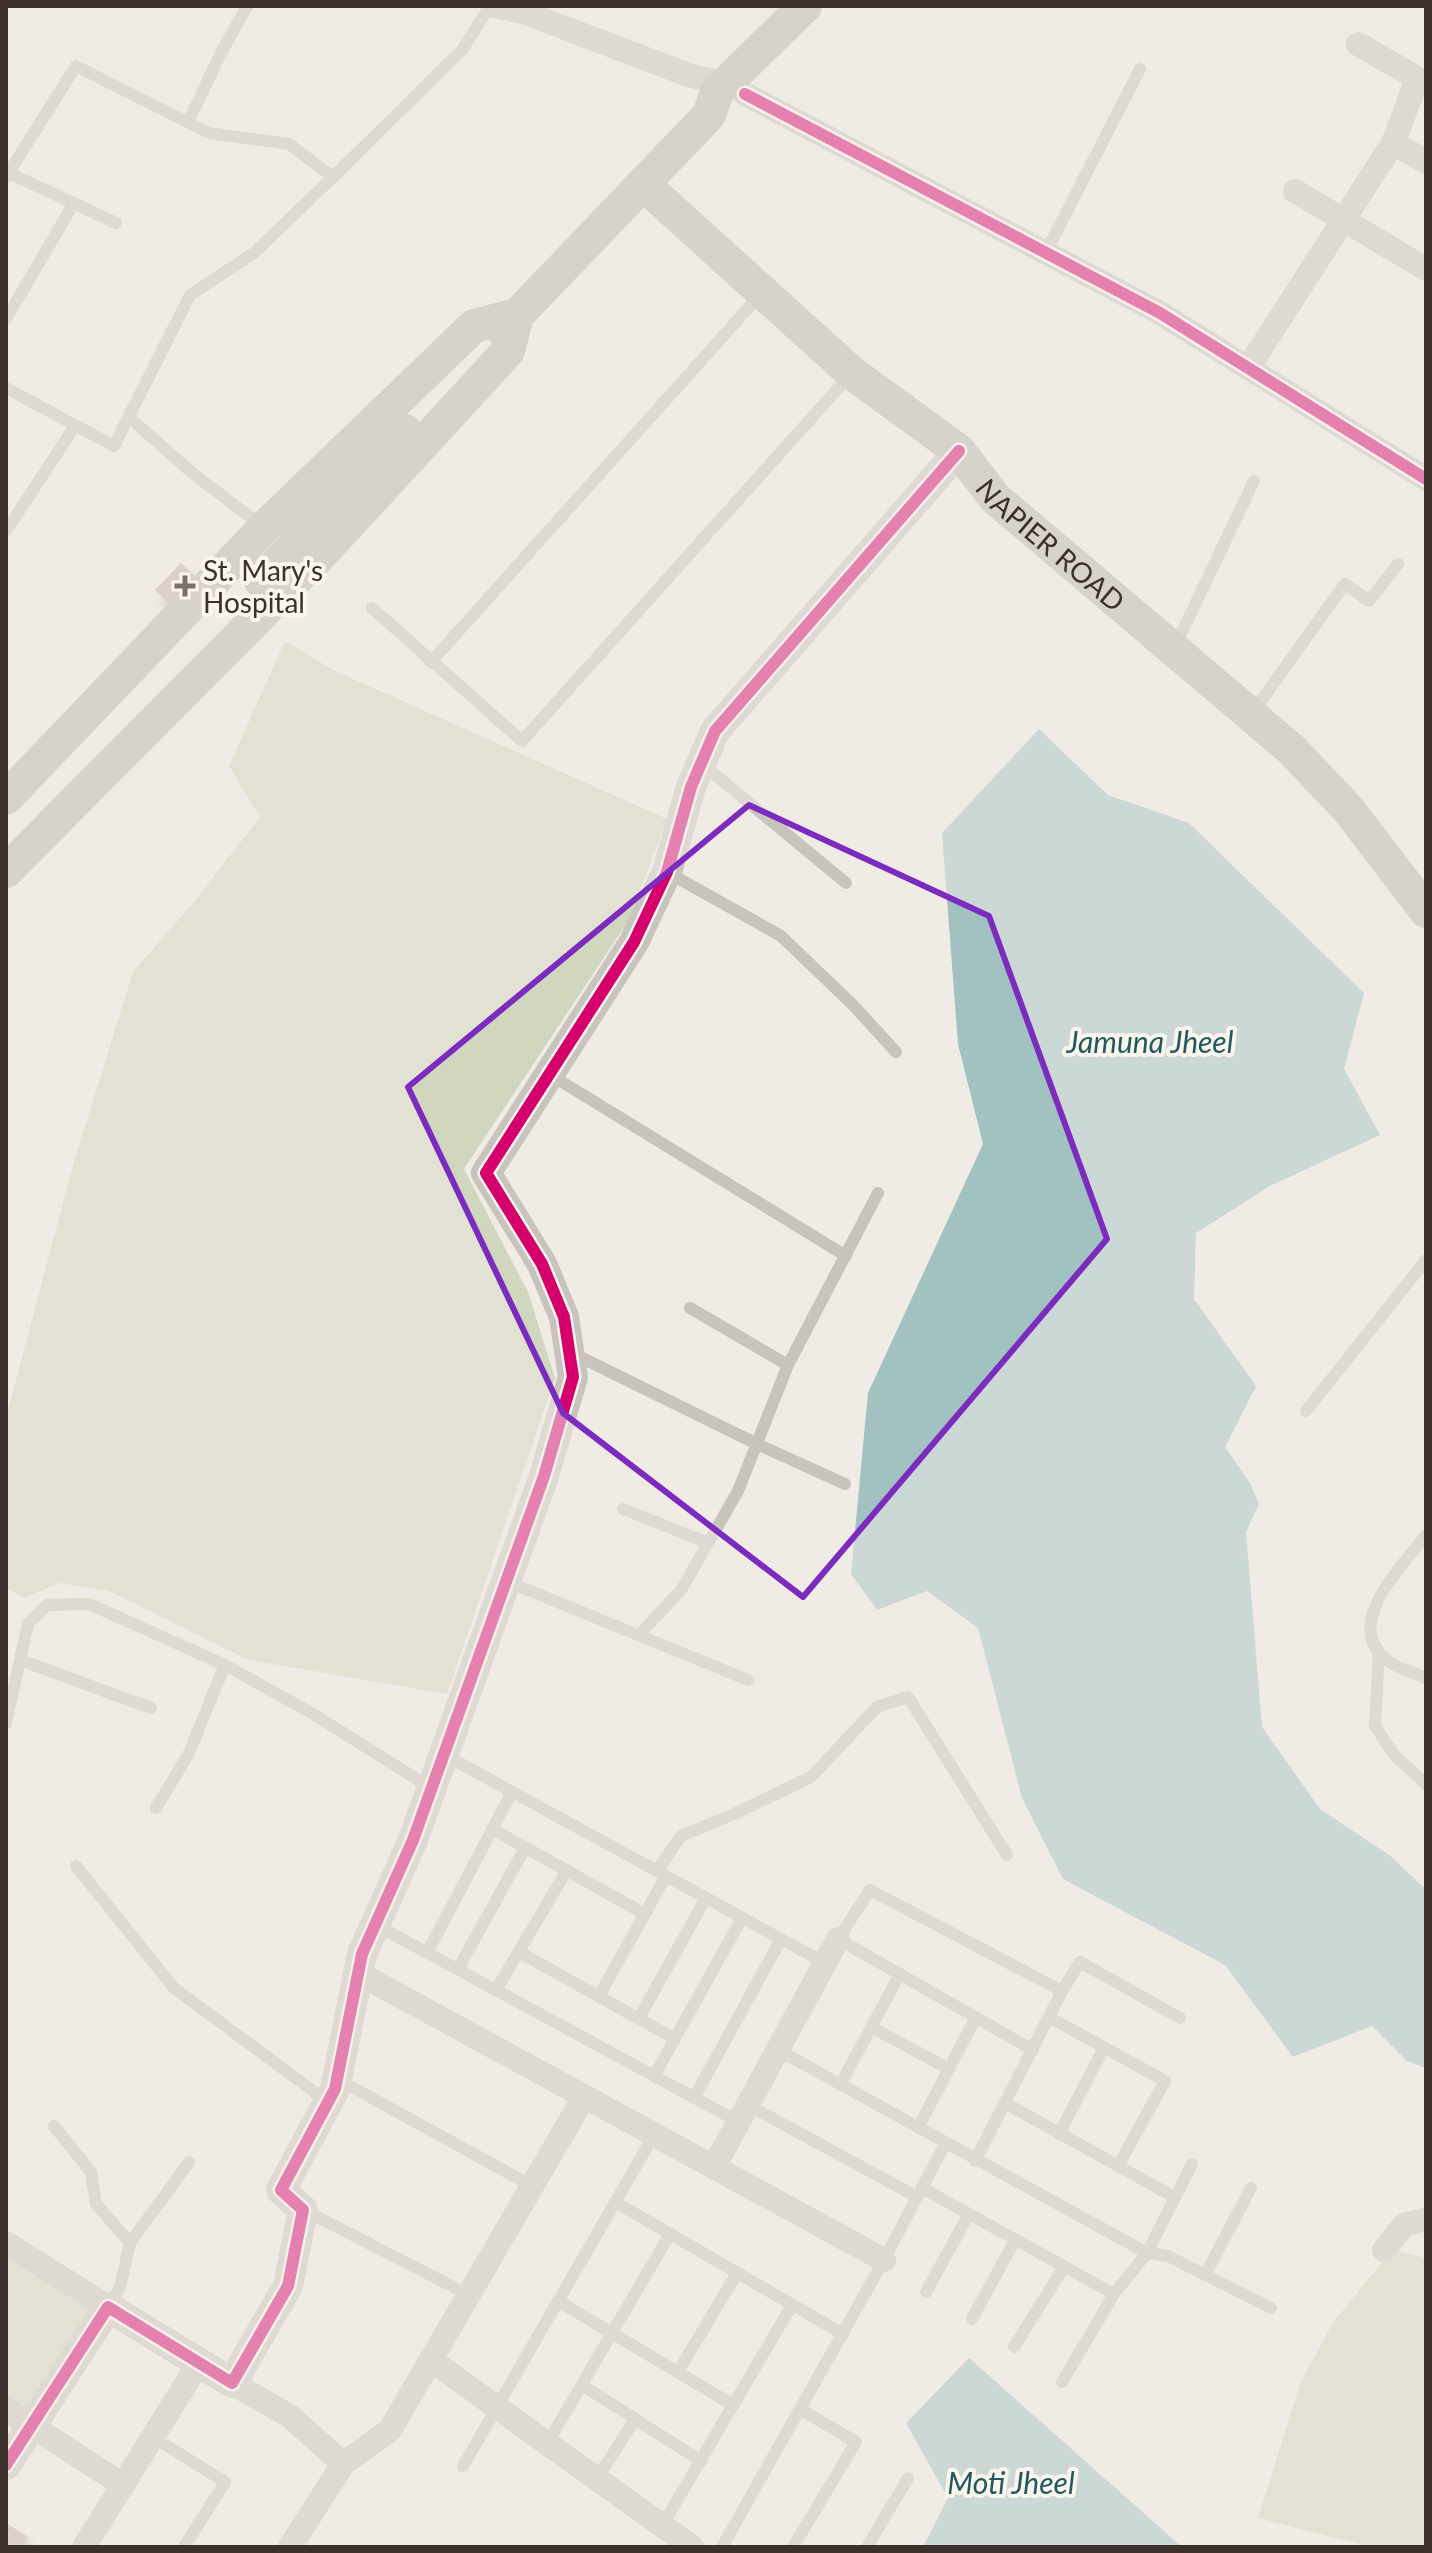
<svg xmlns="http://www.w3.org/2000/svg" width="1432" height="2553" viewBox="0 0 1432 2553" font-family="Lato,sans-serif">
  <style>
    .green { fill: #d1d6bf }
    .water { fill: #a1c2c1 }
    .building { fill: #c3afa7; filter: url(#shadow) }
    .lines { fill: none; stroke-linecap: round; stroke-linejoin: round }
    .service { stroke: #c9c3be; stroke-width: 12 }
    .minor { stroke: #c9c3be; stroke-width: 24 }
    .tertiary { stroke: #c9c3be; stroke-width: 30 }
    .secondary { stroke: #bab3ae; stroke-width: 34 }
    .cycleway-casing { stroke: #fbf5ee; stroke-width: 17 }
    .cycleway { stroke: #d6006c; stroke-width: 12 }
    .marked { fill: none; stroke: #7b2cbf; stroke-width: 6; stroke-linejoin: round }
    .poi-dot { fill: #7a716c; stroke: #fbf5ee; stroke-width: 3 }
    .labels { text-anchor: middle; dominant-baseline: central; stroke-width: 8; stroke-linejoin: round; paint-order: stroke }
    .street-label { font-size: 28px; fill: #3b302b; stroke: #fbf5ee }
    .poi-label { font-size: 28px; fill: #3b302b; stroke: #fbf5ee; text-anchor: start }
    .water-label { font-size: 30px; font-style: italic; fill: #1f5a5e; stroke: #fbf5ee }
  </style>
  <defs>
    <filter id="shadow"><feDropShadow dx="5" dy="9" stdDeviation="4" flood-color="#0004"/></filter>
  </defs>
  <rect width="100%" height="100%" fill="#f0ebe5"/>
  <g class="green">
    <polygon points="285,641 333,670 667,819 628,921 464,1169 528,1292 555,1378 447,1694 249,1660 109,1591 59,1583 24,1598 6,1588 6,1418 73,1165 133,972 193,903 260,817 229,766"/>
    <polygon points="1392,2250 1426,2258 1426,2547 1371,2547 1258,2518 1300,2384 1332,2324"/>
    <polygon points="6,2251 93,2307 25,2413 6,2401"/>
  </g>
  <g class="water">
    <polygon points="1039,729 1108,795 1189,823 1364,993 1344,1069 1380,1135 1270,1186 1196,1233 1194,1299 1256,1386 1225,1447 1250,1483 1259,1504 1246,1532 1262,1727 1320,1809 1392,1857 1426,1890 1426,2068 1407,2061 1372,2026 1293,2057 1225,1965 1063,1879 1022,1798 978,1628 927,1591 877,1610 851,1574 868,1393 983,1144 958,1044 942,833"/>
    <polygon points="969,2358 1182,2547 923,2547 948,2498 906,2423"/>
  </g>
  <g class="building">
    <polygon points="181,563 201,582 175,609 155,590"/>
    <polygon points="6,2523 28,2537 22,2547 6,2547"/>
  </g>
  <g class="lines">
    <g class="service">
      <polyline points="188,122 221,53 247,6"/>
      <polyline points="9,173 116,223"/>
      <polyline points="6,177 76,66 209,133 289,144 333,177"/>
      <polyline points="1046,252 1140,69"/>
      <polyline points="6,319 74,203"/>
      <polyline points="6,388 114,446 190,295 254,253 333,177 462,50 490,6"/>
      <polyline points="129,417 191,472 262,526"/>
      <polyline points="6,531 75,426"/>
      <polyline points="372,608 522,741 850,375"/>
      <polyline points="1181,634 1254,481"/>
      <polyline points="431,662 760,295"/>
      <polyline points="1260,702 1345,584 1369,601 1398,564"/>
      <polyline points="701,763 846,883"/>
      <polyline points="667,872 781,936 853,1005 896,1052"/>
      <polyline points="549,1074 846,1256"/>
      <polyline points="690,1308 788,1365"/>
      <polyline points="572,1353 757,1444 845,1484"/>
      <polyline points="1306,1411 1426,1260"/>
      <polyline points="623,1509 708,1543"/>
      <path d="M1426 1535C1402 1567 1338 1627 1391 1663 1401 1669 1415 1673 1426 1678"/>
      <polyline points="506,1581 748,1680"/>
      <polyline points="639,1635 681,1590 738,1491 788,1365 878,1193"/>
      <polyline points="1379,1651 1375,1726 1395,1756 1426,1784"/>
      <polyline points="20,1660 151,1708"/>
      <polyline points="6,1723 28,1624 47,1605 89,1604 225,1665 315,1715 431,1788"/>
      <polyline points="445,1755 825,1963"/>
      <polyline points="156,1808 188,1755 225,1665"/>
      <polyline points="492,1829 645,1914"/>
      <polyline points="76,1866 174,1988 328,2102"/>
      <polyline points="657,1871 681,1836 734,1814 811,1777 877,1707 908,1697 1007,1855"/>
      <polyline points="376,1925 739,2122"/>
      <polyline points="519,1952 675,2039"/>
      <polyline points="427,1953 512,1792"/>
      <polyline points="458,1969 525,1848"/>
      <polyline points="496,1990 567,1870"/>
      <polyline points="1062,1991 1080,1962 1180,2018"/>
      <polyline points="599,1996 666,1876"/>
      <polyline points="1049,2017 1165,2081 1118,2166"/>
      <polyline points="639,2018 706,1898"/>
      <polyline points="871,2027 949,2069"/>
      <polyline points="778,2050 1147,2253 1168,2256 1271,2308"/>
      <polyline points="654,2076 742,1918"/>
      <polyline points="339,2080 532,2186"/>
      <polyline points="840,2085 900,1974"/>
      <polyline points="694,2098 781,1939"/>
      <polyline points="1005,2103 1174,2197"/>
      <polyline points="748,2105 917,2197"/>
      <polyline points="54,2126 91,2172 96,2204 130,2243 120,2287 108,2307"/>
      <polyline points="918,2128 976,2017"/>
      <polyline points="1059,2134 1104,2048"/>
      <path d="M975 2161C1004 2104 1033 2048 1062 1991L870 1890 838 1939 1033 2050"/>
      <polyline points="922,2188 1114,2294"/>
      <polyline points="615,2202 843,2334"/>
      <polyline points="304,2210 469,2295"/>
      <polyline points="130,2243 189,2162"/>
      <polyline points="1205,2275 1251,2188"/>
      <polyline points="926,2292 969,2214"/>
      <polyline points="558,2301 733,2405"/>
      <polyline points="972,2319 1015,2240"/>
      <polyline points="1014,2347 1064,2267"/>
      <polyline points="678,2372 737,2273"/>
      <polyline points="1062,2382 1114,2294 1147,2253 1192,2164"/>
      <polyline points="582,2385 701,2461"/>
      <polyline points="153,2437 225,2482 184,2547"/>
      <polyline points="547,2444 670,2234"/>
      <polyline points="463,2466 654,2135"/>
      <polyline points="597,2479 635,2419"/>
      <polyline points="662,2526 792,2305"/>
      <polyline points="722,2547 884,2260 945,2144"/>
      <polyline points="793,2547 856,2442 800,2409"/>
      <polyline points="867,2547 908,2478"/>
    </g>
    <g class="minor">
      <polyline points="494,6 523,12 691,76 727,83"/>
      <polyline points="1358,44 1415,77 1412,93 1393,143"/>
      <polyline points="745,94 1160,313 1426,479"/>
      <polyline points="1295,191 1426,269"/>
      <polyline points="1248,368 1393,143 1426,162"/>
      <polyline points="358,1973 884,2260"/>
      <polyline points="714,2167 838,1939"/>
      <polyline points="6,2243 108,2307"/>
      <polyline points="1384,2250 1404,2225 1426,2219"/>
      <polyline points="431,2360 692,2547"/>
      <polyline points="232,2383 291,2417 343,2464"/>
      <polyline points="6,2409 123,2485"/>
      <polyline points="84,2547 199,2363"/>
      <polyline points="290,2547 343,2464 390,2430 584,2097"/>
    </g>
    <polyline class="tertiary" points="6,2465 108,2307 232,2383 288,2286 303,2210 281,2190 335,2089 362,1954 413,1840 544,1476 573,1377 564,1317 542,1264 486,1173 634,942 667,872 691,787 715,731 959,451"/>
    <g class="secondary">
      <path id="s1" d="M643 184 852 373 959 451 995 498 1291 749 1348 809 1426 911"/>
      <polyline points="503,330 709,115 717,92 805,6"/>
      <polyline points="261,581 405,431"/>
      <polyline points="6,798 264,528 474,326 517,315 508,351 324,551 6,871"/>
    </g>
    <g class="cycleway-casing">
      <g id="cycleway">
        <polyline points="745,94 1160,313 1426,479"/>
        <polyline points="6,2465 108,2307 232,2383 288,2286 303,2210 281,2190 335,2089 362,1954 413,1840 544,1476 573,1377 564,1317 542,1264 486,1173 634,942 667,872 691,787 715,731 959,451"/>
      </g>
    </g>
    <use href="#cycleway" class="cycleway"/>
  </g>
  <path d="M0 0H1432V2553H0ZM749 805 989 916 1107 1239 803 1597 563 1413 408 1087Z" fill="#f0ebe5" fill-opacity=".55" fill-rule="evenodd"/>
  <path class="marked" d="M749 805 989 916 1107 1239 803 1597 563 1413 408 1087Z"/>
  <path class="poi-dot" d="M181 574h8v8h8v8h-8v8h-8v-8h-8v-8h8z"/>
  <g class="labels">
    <g class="street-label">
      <text stroke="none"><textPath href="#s1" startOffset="546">NAPIER ROAD</textPath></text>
    </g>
    <g class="poi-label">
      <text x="203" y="570">St. Mary's<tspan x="203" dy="32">Hospital</tspan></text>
    </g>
    <g class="water-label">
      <text x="1150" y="1041">Jamuna Jheel</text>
      <text x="1011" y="2482">Moti Jheel</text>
    </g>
  </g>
  <rect width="1432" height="2553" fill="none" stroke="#3b302b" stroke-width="16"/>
</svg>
